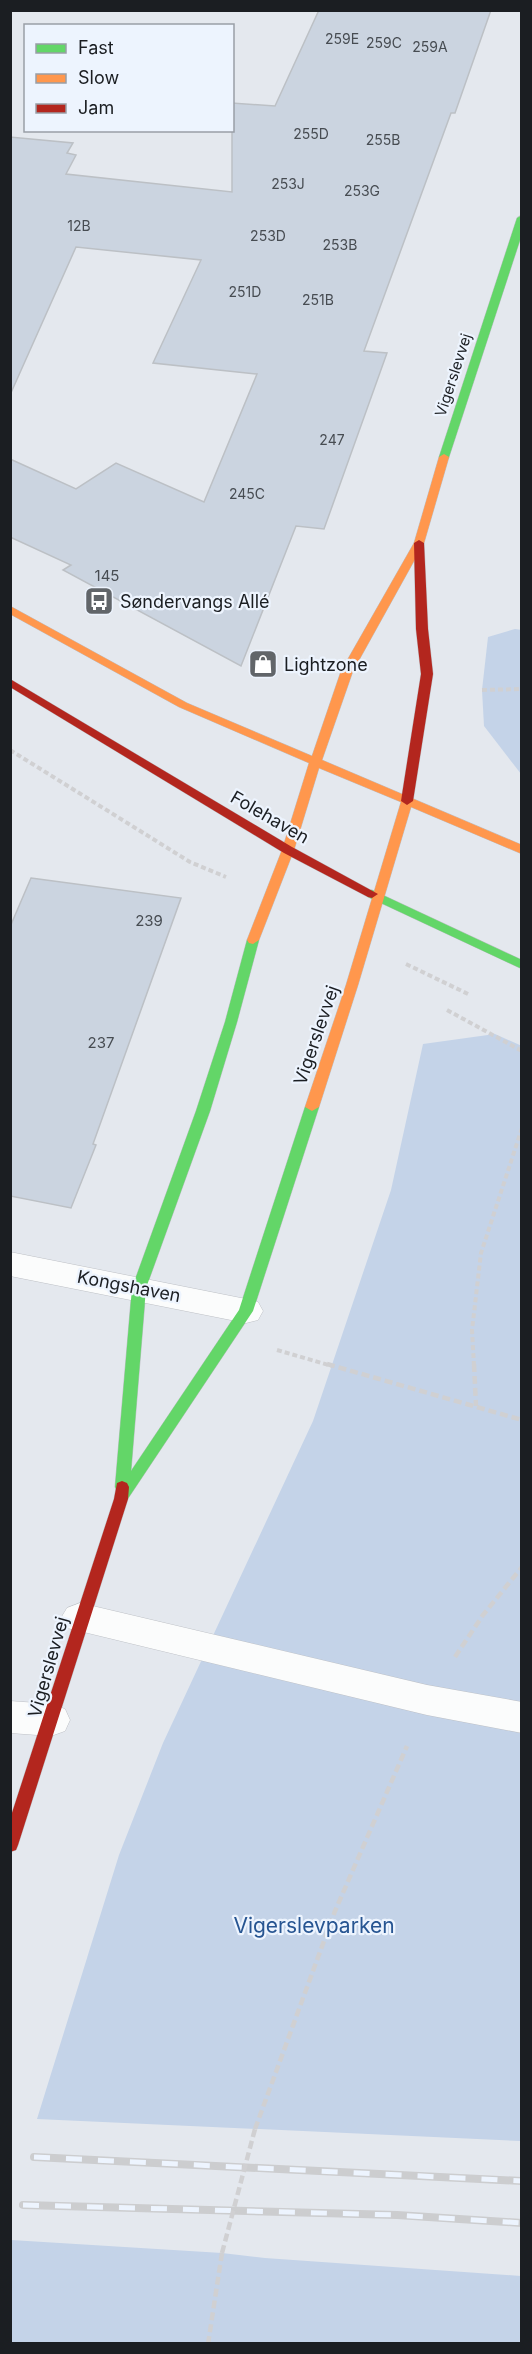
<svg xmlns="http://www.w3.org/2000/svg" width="532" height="2354" viewBox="0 0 532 2354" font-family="Inter,sans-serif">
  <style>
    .green { fill: #c4d3e8 }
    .building { fill: #cbd4e0; stroke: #bcc0c5; stroke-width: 1.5 }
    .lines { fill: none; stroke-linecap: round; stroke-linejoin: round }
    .lane-casing { stroke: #bec1c6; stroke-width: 1 }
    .street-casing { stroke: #bec1c6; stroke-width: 1 }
    .fast-casing { stroke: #bec1c6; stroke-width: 1 }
    .slow-casing { stroke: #bec1c6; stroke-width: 1 }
    .jam-casing { stroke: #bec1c6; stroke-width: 1 }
    .path-far1 { stroke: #d0d0d2; stroke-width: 4; stroke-dasharray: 5 3; stroke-linecap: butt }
    .path { stroke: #d0d0d2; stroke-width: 4.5; stroke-dasharray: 8 4; stroke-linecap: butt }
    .lane { fill: #fbfcfc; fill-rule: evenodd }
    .street { fill: #fbfcfc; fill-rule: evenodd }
    .fast { fill: #63d668; fill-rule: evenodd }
    .slow { fill: #ff974d; fill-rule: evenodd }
    .jam { fill: #b3261e; fill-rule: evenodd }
    .rail-casing { stroke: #cccdcf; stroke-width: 8 }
    .rail { stroke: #edf4fe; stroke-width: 5; stroke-dasharray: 16; stroke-linecap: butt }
    .path-bridge { stroke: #d0d0d2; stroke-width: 4.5; stroke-dasharray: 8 4; stroke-linecap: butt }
    .labels { text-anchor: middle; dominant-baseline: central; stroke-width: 4.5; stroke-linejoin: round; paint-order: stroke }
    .far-number-label { font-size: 14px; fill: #474c52 }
    .far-street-label { font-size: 15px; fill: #1b1e22; stroke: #edf4fe }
    .number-label { font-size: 15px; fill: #474c52 }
    .poi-label { font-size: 18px; fill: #1b1e22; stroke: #edf4fe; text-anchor: start }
    .street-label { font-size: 18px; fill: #1b1e22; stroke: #edf4fe }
    .near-park-label { font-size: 21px; fill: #275592; stroke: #edf4fe }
  </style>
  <rect width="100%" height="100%" fill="#e4e8ee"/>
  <g class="green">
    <polygon points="515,629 522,630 521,774 484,726 482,690 488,637"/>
    <polygon points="495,1034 522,1046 521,2141 37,2119 119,1855 163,1743 313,1421 391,1190 423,1044"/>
    <polygon points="11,2240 222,2253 265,2258 521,2276 521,2343 11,2343"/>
  </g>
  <g class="building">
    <polygon points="319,10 491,10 455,113 451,113 364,351 387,353 324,529 296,526 241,666 63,570 71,565 10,537 10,459 76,489 116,463 204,502 257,374 153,363 201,260 76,247 10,395 10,137 73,143 67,153 76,155 66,174 232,192 232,103 275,106"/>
    <polygon points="31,878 181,898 93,1144 96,1145 71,1208 10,1196 10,927"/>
  </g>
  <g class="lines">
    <g class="lane-casing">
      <g id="lane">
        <polygon points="80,1603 427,1685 522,1702 522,1733 427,1715 67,1628 61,1618 67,1608"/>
        <polygon points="10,1701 51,1704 65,1709 70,1720 65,1731 51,1736 10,1733"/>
      </g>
    </g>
    <g class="street-casing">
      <polygon id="street" points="10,1252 246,1299 258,1302 263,1311 258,1320 246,1323 10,1276"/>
    </g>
    <g class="fast-casing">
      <g id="fast">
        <polygon points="522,215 522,234 449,457 448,459 440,459 439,457 517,218"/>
        <polygon points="372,890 522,960 522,969 368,897 366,894 368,891"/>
        <polygon points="253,936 259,940 237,1022 210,1111 146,1288 131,1471 239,1310 305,1107 312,1103 319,1107 253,1311 127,1500 117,1500 115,1496 117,1491 115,1487 132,1288 196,1111 225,1022 247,940"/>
      </g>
    </g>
    <g class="slow-casing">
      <polygon id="slow" points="444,454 449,457 424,543 353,671 322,760 522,845 522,854 411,807 358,985 319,1107 312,1111 305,1107 346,985 401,802 319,768 294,850 259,940 253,944 249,943 247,940 282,850 309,763 179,707 10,614 10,606 187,703 312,756 341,671 414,543 439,457"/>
    </g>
    <g class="jam-casing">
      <g id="jam">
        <polygon points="419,540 424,543 428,629 433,674 413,801 407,805 401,801 421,674 416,629 414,543"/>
        <polygon points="10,679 292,847 378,894 372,898 368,897 284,853 10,687"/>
        <polygon points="122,1481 127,1483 129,1487 128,1499 18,1845 16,1850 10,1852 10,1819 114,1499 117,1483"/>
      </g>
    </g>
    <g class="path-far1">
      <polyline points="482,690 522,689"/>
      <polyline points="10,750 190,862 226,877"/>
      <polyline points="406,964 468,994"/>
      <polyline points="447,1010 522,1051"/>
      <polyline points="277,1350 332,1366"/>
      <polyline points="474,1366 472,1330 481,1253 522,1128"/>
    </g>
    <g class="path">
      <polyline points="327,1364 522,1420"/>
      <polyline points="474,1364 476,1406"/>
      <polyline points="455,1657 483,1615 522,1567"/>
      <polyline points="255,2129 335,1911 407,1746"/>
      <polyline points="208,2344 222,2253"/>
    </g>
    <use href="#lane" class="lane"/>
    <use href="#street" class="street"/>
    <use href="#fast" class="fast"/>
    <use href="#slow" class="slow"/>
    <use href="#jam" class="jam"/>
    <g class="rail-casing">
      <g id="rail">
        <polyline points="34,2157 522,2181"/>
        <polyline points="23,2205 397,2215 522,2223"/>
      </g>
    </g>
    <use href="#rail" class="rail"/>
    <polyline class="path-bridge" points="222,2253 255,2129"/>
  </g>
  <defs>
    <g id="bus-square" transform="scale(1.5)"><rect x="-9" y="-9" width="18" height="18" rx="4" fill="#616569" stroke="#edf4fe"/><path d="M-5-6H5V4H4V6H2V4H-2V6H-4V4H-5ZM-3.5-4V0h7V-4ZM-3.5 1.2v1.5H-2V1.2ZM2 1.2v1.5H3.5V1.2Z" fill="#fff"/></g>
    <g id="shop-square" transform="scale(1.5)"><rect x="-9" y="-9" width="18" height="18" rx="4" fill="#616569" stroke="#edf4fe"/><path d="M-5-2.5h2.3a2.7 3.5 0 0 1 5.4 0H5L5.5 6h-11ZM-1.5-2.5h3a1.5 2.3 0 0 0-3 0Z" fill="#fff"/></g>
  </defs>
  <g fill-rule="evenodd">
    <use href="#bus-square" x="99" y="601"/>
    <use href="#shop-square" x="263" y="664"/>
  </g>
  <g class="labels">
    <g class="far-number-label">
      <text x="342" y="38">259E</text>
      <text x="384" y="42">259C</text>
      <text x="430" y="46">259A</text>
      <text x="311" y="133">255D</text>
      <text x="383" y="139">255B</text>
      <text x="288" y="183">253J</text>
      <text x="362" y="190">253G</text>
      <text x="79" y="225">12B</text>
      <text x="268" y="235">253D</text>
      <text x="340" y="244">253B</text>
      <text x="245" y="291">251D</text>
      <text x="318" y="299">251B</text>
      <text x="332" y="439">247</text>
      <text x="247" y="493">245C</text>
    </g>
    <g class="far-street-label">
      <text transform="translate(453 375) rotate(-72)">Vigerslevvej</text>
    </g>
    <g class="number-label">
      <text x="107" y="575">145</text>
      <text x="149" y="920">239</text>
      <text x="101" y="1042">237</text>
    </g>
    <g class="poi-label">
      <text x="120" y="601">Søndervangs Allé</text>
      <text x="284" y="664">Lightzone</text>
    </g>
    <g class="street-label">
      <text transform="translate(270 817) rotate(30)">Folehaven</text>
      <text transform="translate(316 1035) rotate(-71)">Vigerslevvej</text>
      <text transform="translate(129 1286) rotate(11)">Kongshaven</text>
      <text transform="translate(48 1667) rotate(-74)">Vigerslevvej</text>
    </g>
    <g class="near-park-label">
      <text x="314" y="1925">Vigerslevparken</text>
    </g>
  </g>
  <rect width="532" height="2354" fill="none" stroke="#1b1e22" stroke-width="24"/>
  <rect x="24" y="24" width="210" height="108" fill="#edf4fe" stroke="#999ea6" stroke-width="1.5"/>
  <rect x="36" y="44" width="30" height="9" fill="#63d668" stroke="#999ea6" stroke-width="1.5"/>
  <text x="78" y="54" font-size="18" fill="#1b1e22">Fast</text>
  <rect x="36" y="74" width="30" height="9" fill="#ff974d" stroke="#999ea6" stroke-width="1.5"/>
  <text x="78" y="84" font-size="18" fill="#1b1e22">Slow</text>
  <rect x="36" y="104" width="30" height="9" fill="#b3261e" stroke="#999ea6" stroke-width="1.5"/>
  <text x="78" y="114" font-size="18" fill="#1b1e22">Jam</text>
</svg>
